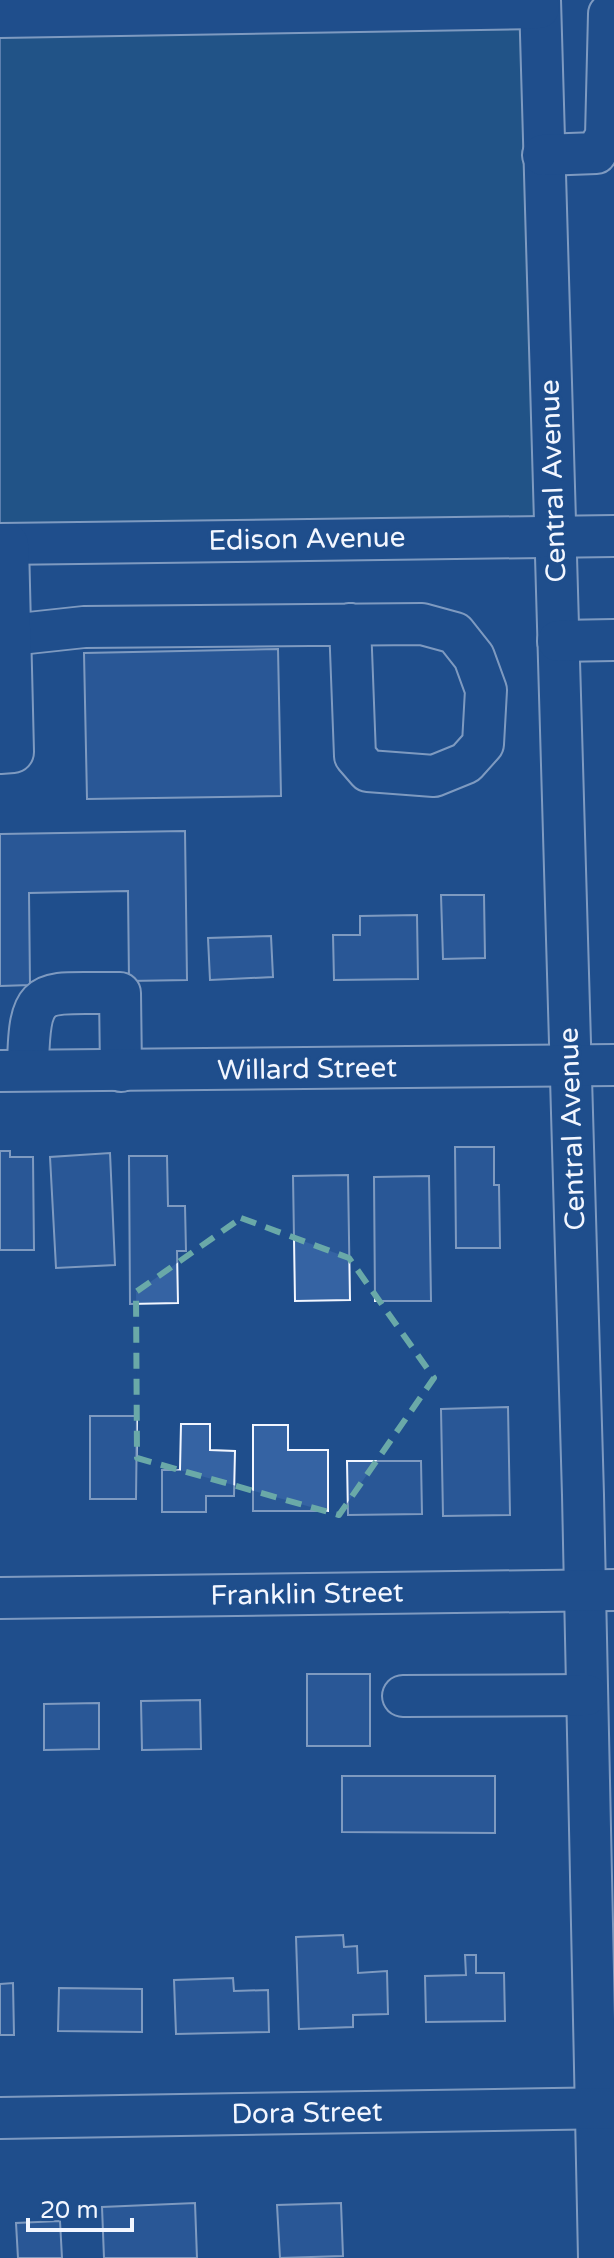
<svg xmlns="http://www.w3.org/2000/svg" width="614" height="2258" viewBox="0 0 614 2258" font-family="'Varela Round',sans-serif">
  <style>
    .green { fill: #245a82; stroke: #a8bbd7; stroke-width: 2 }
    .building { fill: #3563a3; stroke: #f2f6ff; stroke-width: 2 }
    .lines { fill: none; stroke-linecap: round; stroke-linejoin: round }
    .minor-casing { stroke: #f2f6ff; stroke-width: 44 }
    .minor { stroke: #1f4e8c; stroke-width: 40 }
    .marked { fill: none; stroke: #6aa9a8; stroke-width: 6; stroke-dasharray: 16 10; stroke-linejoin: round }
    .labels { text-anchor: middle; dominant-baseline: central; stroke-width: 6; stroke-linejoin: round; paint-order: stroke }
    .street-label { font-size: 28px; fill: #f2f6ff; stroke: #1f4e8c }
  </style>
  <rect width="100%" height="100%" fill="#1f4e8c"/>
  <polygon class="green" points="529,14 547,529 0,537 0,25"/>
  <g class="building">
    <polygon points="278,649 281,796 87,799 84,653"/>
    <polygon points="185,831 187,980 129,981 128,891 29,893 30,985 0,986 0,834"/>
    <polygon points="441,895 484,895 485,958 443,959"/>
    <polygon points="417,915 418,979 334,980 333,935 360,935 360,916"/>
    <polygon points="271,936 273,977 210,980 208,938"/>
    <polygon points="455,1147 494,1147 494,1185 499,1185 500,1248 456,1248"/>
    <polygon points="0,1151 10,1151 10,1157 33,1157 34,1250 0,1250"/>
    <polygon points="110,1153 115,1265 56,1268 50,1157"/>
    <polygon points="129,1156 167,1156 168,1206 185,1206 186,1251 177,1251 178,1303 130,1304"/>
    <polygon points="348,1175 350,1300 295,1301 293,1176"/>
    <polygon points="429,1176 431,1301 375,1301 374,1177"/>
    <polygon points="508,1407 510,1515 443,1516 441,1409"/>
    <polygon points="90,1416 137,1416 136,1499 90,1499"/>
    <polygon points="181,1424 210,1424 210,1450 235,1451 234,1496 206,1496 206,1512 162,1512 162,1470 180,1470"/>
    <polygon points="253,1425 288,1425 288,1450 328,1450 328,1511 253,1511"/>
    <polygon points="347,1461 421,1461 422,1514 348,1515"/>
    <rect x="307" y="1674" width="63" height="72"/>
    <polygon points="200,1700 201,1749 142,1750 141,1701"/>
    <polygon points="99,1703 99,1749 44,1750 44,1704"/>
    <polygon points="342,1776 495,1776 495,1833 342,1832"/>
    <polygon points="343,1935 344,1947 357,1946 358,1973 387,1971 388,2014 353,2015 353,2027 299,2029 296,1937"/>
    <polygon points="465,1955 476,1955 476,1973 504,1973 505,2021 426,2022 425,1976 466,1975"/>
    <polygon points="233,1978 234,1991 268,1990 269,2032 176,2034 174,1980"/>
    <polygon points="13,1983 14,2035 0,2035 0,1984"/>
    <polygon points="59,1988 142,1989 142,2032 58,2031"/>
    <polygon points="195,2203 197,2258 104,2258 102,2207"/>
    <polygon points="341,2203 343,2256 280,2258 277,2205"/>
    <polygon points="60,2221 62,2258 18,2258 16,2223"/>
  </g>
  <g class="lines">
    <g class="minor-casing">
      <g id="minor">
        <polyline points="540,0 583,1495 599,2258"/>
        <polyline points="0,17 539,8"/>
        <polyline points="543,155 596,153 606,136 609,14 614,10"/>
        <polyline points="0,544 614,536"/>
        <polyline points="10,635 84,627 422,624 455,633 474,657 486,690 483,744 466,763 434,776 368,771 355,756 350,624"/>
        <polyline points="558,641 614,640"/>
        <polyline points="0,753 13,752 8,544"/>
        <path d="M28 1070C29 981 40 994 120 993L121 1071"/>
        <polyline points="0,1071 614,1065"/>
        <polyline points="0,1598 614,1590"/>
        <polyline points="403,1696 587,1695"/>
        <polyline points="0,2118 614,2108"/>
      </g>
    </g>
    <use href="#minor" class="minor"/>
  </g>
  <path d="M0 0H614V2258H0ZM241 1218 349 1258 434 1378 339 1515 137 1458 136 1292Z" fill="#1f4e8c" fill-opacity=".55" fill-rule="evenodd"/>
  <path class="marked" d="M241 1218 349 1258 434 1378 339 1515 137 1458 136 1292Z"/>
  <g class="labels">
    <g class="street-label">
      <text transform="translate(553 481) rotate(-92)">Central Avenue</text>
      <text transform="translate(307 539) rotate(-1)">Edison Avenue</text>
      <text transform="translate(307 1069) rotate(-1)">Willard Street</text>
      <text transform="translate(572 1129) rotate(-92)">Central Avenue</text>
      <text transform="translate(307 1594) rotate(-1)">Franklin Street</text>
      <text transform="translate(307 2113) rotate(-1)">Dora Street</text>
    </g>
  </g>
  <path d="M28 2218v12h104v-12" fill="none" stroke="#f2f6ff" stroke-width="4"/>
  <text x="40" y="2218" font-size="24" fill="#f2f6ff" stroke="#1f4e8c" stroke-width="6" paint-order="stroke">20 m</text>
</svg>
